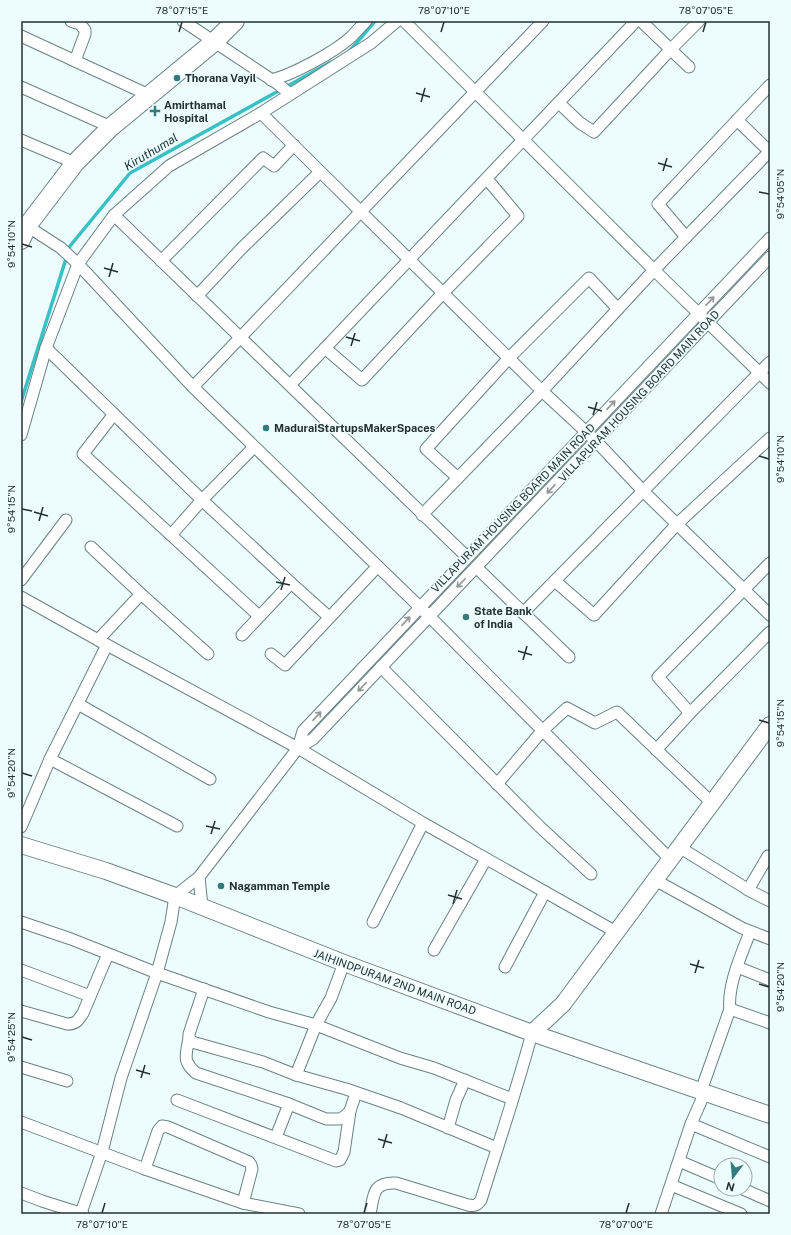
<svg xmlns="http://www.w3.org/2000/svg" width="791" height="1235" viewBox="0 0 791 1235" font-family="'Public Sans',sans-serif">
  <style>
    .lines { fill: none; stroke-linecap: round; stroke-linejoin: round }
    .stream { stroke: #37c1c5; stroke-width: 3.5 }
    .street-casing { stroke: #698283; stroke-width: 13 }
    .secondary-casing { stroke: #698283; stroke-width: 18 }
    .primary-casing { stroke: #698283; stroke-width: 20 }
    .street { stroke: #fff; stroke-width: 11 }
    .secondary { stroke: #fff; stroke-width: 16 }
    .primary { stroke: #fff; stroke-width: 18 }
    .oneway { stroke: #929898 }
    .ticks { fill: none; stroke: #253030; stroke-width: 1.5 }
    .poi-dot { fill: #317a7d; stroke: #edfdfe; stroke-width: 1.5 }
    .labels { text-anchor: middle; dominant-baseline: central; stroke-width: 3.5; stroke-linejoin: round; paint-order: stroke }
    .poi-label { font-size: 11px; font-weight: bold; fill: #253030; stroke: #edfdfe; text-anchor: start }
    .street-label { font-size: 11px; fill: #253030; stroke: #edfdfe }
    .water-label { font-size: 12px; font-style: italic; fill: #1a3132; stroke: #edfdfe }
    .neatline { fill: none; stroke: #253030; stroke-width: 1.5 }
    .ticks-label { font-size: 10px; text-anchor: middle; fill: #253030 }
  </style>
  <rect width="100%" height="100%" fill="#edfdfe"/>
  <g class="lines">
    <g class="stream">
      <polyline points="348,53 375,21"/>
      <polyline points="21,402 70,246 130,173 331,62"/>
    </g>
    <g class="street-casing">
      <g id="street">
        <polyline points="71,21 80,24 85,30 85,34 75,61"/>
        <polyline points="183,21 278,84 290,94"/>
        <polyline points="404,21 654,270 770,383"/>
        <polyline points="641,21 689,67"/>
        <polyline points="21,36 151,96"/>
        <path d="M271 80C292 75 335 52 351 37 356 32 361 26 366 21"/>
        <polyline points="21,87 111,127"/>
        <polyline points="559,103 580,123 594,132 671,49 699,21"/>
        <polyline points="261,113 542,391 596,441 643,491 770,615"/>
        <polyline points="737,120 770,152"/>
        <polyline points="21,140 75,163"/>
        <polyline points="114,215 467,557"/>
        <polyline points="27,226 61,248 78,264 193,387 429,616 670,859"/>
        <polyline points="686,237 658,204 770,85"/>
        <polyline points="161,261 263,158 274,166 294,145"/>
        <polyline points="197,296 241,249 320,172"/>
        <polyline points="46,348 202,500 291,583 242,635"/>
        <polyline points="325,348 362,380 443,293 518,216 487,179"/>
        <polyline points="290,385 636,21"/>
        <polyline points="193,387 543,21"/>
        <polyline points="114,414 83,454 259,616"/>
        <polyline points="21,435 46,348 78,264 114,215 169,166 261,113 371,43 397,21"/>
        <polyline points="458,478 426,449 509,358 589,278 618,309"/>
        <polyline points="422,515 542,391 654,270 770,151"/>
        <polyline points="171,535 202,500 254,447"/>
        <polyline points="91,547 141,594"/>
        <polyline points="476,567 569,657"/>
        <polyline points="21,580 66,520"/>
        <polyline points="555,581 594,615 677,524 770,438"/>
        <polyline points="291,583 329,617"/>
        <polyline points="21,597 107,645 298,748 423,823 616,932"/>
        <polyline points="523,613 770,362"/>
        <polyline points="98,640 141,594 208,654"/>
        <polyline points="271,654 285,665 377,567"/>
        <polyline points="381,667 540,827 591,874"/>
        <polyline points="78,704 210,779"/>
        <polyline points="690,713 658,677 770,563"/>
        <polyline points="298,748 303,731 770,238"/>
        <polyline points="656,750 690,713 770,632"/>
        <polyline points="50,759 177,826"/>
        <polyline points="497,784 542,731 567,708 595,723 617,712 712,803"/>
        <polyline points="21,827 50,759 107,645"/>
        <polyline points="679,847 752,892 770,901"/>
        <polyline points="199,877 202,907"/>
        <polyline points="655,880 742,928 770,939"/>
        <polyline points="748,890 768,856"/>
        <polyline points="21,922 71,939 157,973 269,1012 316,1025 400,1058 434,1068 512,1099"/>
        <polyline points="373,922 423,823"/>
        <path d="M750 932C742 953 727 986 730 1009L770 1023"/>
        <polyline points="434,950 486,859"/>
        <polyline points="505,967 545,892"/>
        <polyline points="737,967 770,980"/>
        <polyline points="21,970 90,996"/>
        <polyline points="204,989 189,1034 189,1038 192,1042 263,1062 296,1075 346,1089 401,1108 497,1148"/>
        <path d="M21 1011 67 1024C76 1024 78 1021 83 1013L108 954"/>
        <path d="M189 1038C186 1055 182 1061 196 1073L289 1104 326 1119H340L345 1116 350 1111 356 1093"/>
        <polyline points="21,1067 67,1081"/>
        <polyline points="296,1075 316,1025 331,998 344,963"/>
        <polyline points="701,1091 730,1009"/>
        <polyline points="177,1100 336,1161 340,1160 344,1152 350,1111"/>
        <polyline points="21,1122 145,1169 243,1203 299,1214"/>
        <polyline points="691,1124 770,1157"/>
        <polyline points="448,1128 456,1100 465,1080"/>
        <polyline points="276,1137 289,1104"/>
        <polyline points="679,1161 721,1179"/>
        <polyline points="145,1169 158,1131 162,1126 168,1127 249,1162 251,1165 252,1169 243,1203"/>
        <polyline points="671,1185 741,1214"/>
        <polyline points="743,1189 770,1201"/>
        <polyline points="21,1193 42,1201 83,1214"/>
        <polyline points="81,1213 102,1152 121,1078 157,973 171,922 175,896 199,877 298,748 313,739 770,257"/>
        <path d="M370 1214C374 1195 372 1182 396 1183L468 1205C474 1206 477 1206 481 1200 498 1145 517 1089 532 1033"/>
        <polyline points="661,1214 691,1124 705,1092"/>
      </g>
    </g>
    <g class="secondary-casing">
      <g id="secondary">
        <polyline points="21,845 106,871 175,896 344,963 532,1033 770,1115"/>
        <polyline points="532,1033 563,1004 770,725"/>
      </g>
    </g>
    <g class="primary-casing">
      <polyline id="primary" points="21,240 27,226 75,163 111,127 214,42 235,21"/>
    </g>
    <use href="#street" class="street"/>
    <use href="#secondary" class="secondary"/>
    <use href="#primary" class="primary"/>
  </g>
  <defs><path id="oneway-shaft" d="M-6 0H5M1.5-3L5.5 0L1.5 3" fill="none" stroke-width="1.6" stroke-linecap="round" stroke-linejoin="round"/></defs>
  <g class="oneway">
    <use href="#oneway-shaft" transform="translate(710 301) rotate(-47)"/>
    <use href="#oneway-shaft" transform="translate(611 405) rotate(-47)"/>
    <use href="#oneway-shaft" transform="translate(551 489) rotate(133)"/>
    <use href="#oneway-shaft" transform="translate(461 583) rotate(134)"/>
    <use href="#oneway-shaft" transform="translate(406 621) rotate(-47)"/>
    <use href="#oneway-shaft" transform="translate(362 687) rotate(134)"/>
    <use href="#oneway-shaft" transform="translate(317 716) rotate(-47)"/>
  </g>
  <path class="ticks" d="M179 32 182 22M441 32 444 22M703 32 706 22M416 93 430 97M421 102 425 88M658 163 672 167M663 171 667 158M759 192 769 194M22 244 32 247M104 268 118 272M109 277 113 263M346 337 360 341M351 346 355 333M588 407 602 411M593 415 597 402M759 456 769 459M22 509 32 511M34 512 48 516M39 521 43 507M276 582 290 585M281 590 285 577M518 651 532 655M523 660 527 646M759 720 769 723M22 773 32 776M206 826 220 829M211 834 215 821M448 895 462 899M453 904 457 890M690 964 704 968M695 973 699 960M759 984 769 987M22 1037 32 1040M136 1070 150 1074M141 1078 145 1065M378 1139 392 1143M383 1148 387 1134M102 1213 105 1203M364 1213 367 1203M626 1213 629 1203"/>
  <g class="poi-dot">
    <circle cx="177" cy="78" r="4"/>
    <path d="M153 105h4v4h4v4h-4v4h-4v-4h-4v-4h4z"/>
    <circle cx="266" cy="428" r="4"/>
    <circle cx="466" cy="617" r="4"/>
    <circle cx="221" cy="886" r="4"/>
  </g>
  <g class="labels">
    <g class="poi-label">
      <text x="185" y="78">Thorana Vayil</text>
      <text x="164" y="105">Amirthamal<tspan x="164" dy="13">Hospital</tspan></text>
      <text x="274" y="428">MaduraiStartupsMakerSpaces</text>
      <text x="474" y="611">State Bank<tspan x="474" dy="13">of India</tspan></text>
      <text x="229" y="886">Nagamman Temple</text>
    </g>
    <g class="street-label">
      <text transform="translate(639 396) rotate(-47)">VILLAPURAM HOUSING BOARD MAIN ROAD</text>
      <text transform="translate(513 508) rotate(-46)">VILLAPURAM HOUSING BOARD MAIN ROAD</text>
      <text transform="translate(395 982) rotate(20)">JAIHINDPURAM 2ND MAIN ROAD</text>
    </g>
    <g class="water-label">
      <text transform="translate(151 152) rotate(-31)">Kiruthumal</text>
    </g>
  </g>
  <rect width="791" height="1235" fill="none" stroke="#edfdfe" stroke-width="44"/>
  <g transform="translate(733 1177) rotate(196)"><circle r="19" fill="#edfdfe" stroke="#9dabac"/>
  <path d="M0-3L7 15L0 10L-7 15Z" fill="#317a7d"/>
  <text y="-6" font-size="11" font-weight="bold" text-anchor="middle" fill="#253030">N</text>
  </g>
  <rect x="22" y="22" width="747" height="1191" class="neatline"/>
  <g class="ticks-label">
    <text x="182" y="14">78°07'15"E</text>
    <text x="444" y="14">78°07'10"E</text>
    <text x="706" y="14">78°07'05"E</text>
    <text transform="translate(780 194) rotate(-90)" y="4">9°54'05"N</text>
    <text transform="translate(11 244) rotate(-90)" y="4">9°54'10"N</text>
    <text transform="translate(780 459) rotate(-90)" y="4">9°54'10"N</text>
    <text transform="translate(11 509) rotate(-90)" y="4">9°54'15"N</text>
    <text transform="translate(780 723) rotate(-90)" y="4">9°54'15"N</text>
    <text transform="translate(11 773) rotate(-90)" y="4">9°54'20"N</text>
    <text transform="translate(780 987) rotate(-90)" y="4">9°54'20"N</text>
    <text transform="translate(11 1037) rotate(-90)" y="4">9°54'25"N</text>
    <text x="102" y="1228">78°07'10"E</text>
    <text x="364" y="1228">78°07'05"E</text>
    <text x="626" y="1228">78°07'00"E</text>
  </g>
</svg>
